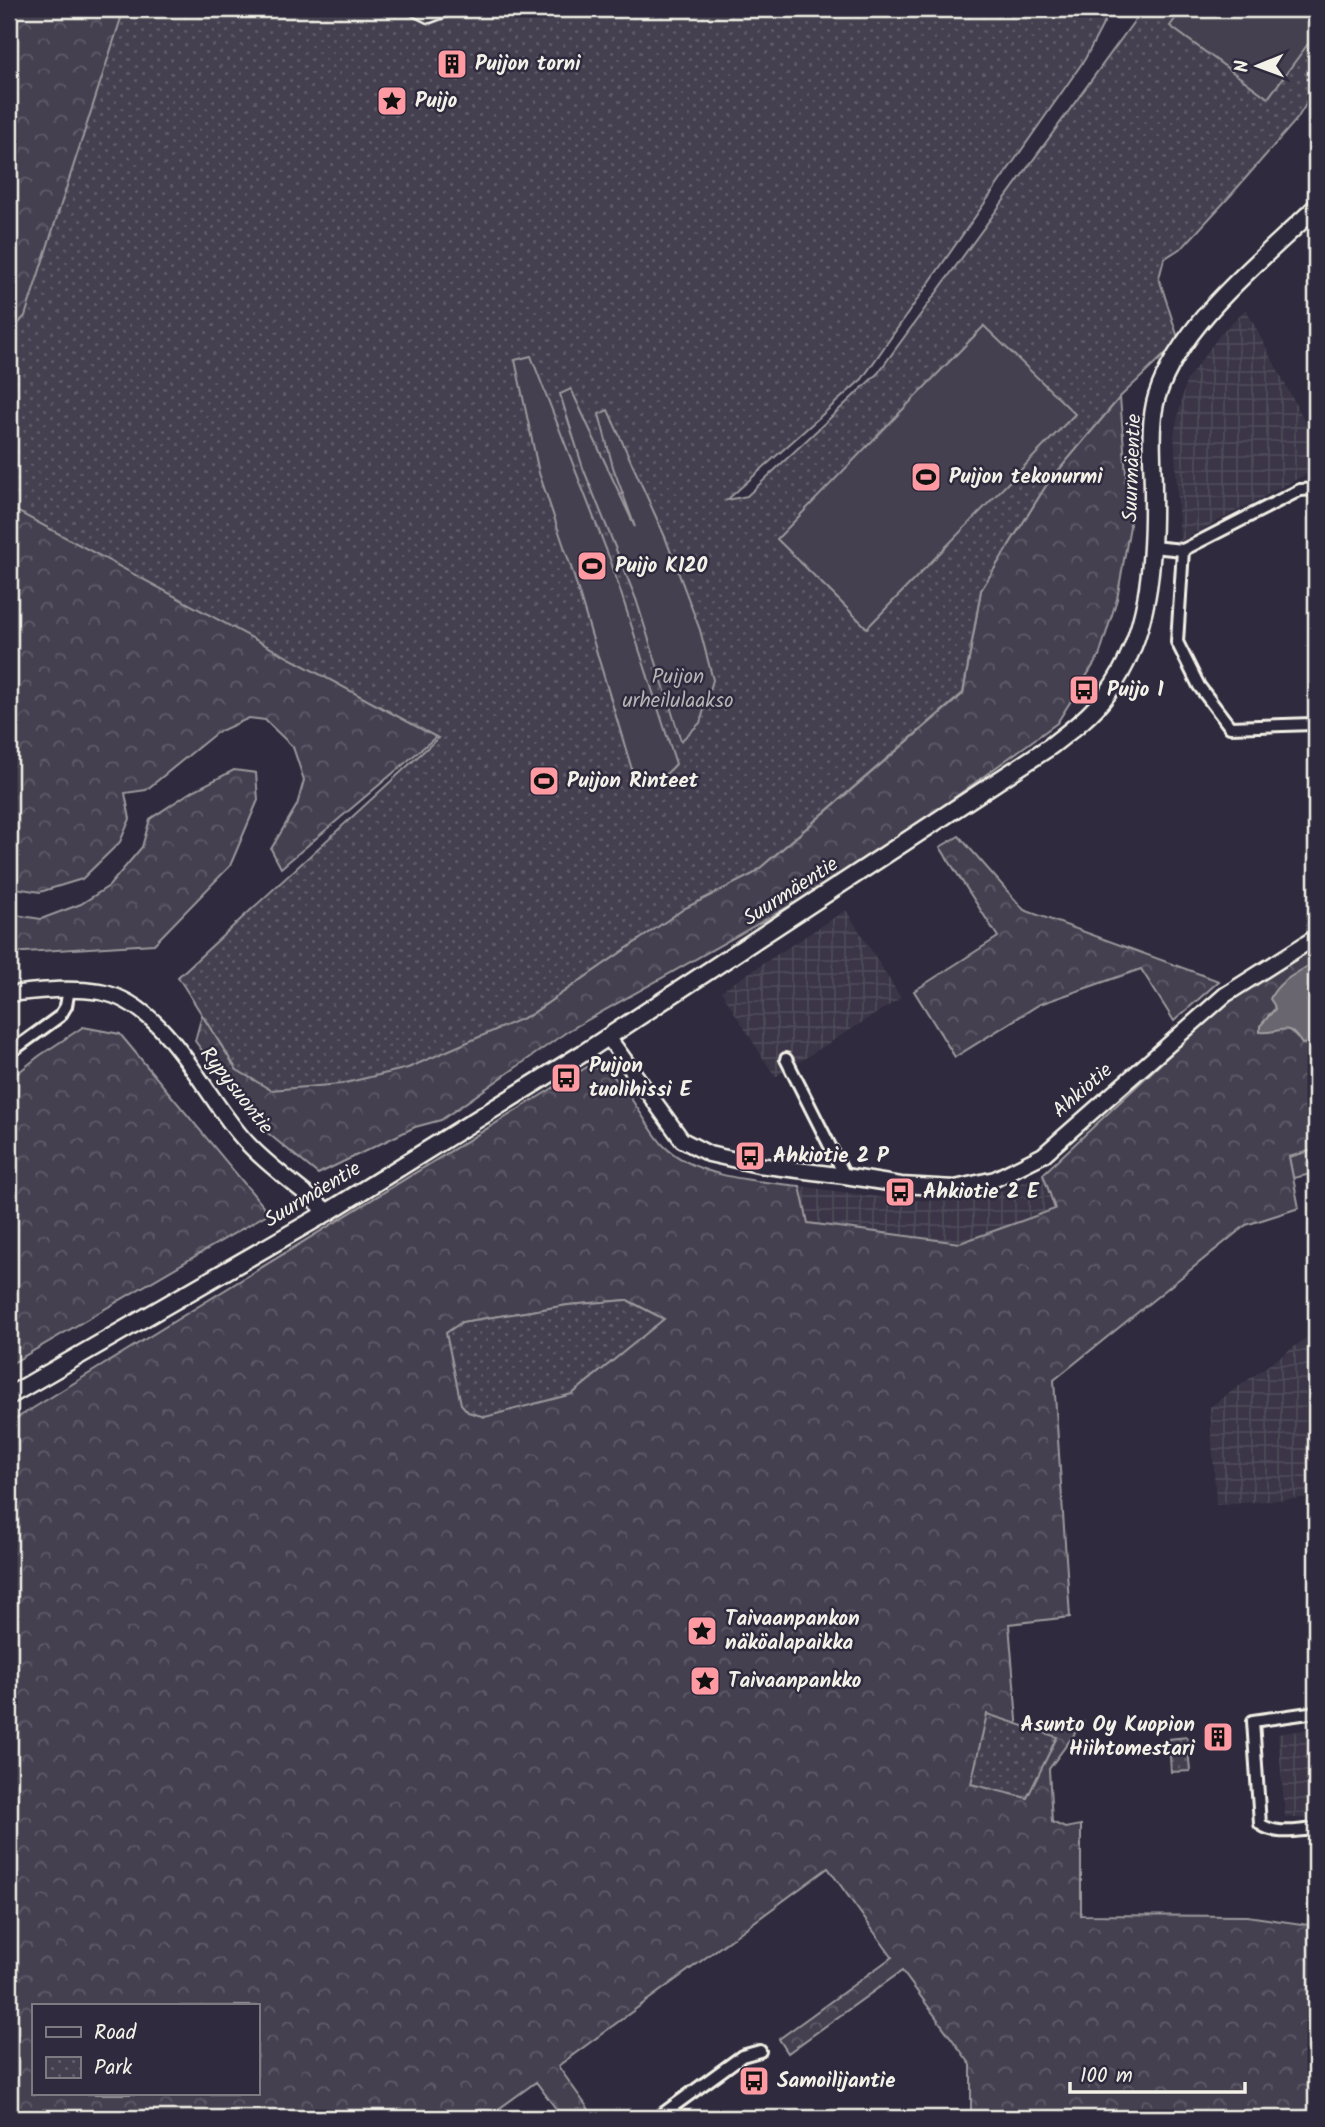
<svg xmlns="http://www.w3.org/2000/svg" width="1325" height="2127" viewBox="0 0 1325 2127" font-family="Kalam,sans-serif">
  <style>
    .industrial { fill: url(#industrial-grid) }
    .grass { fill: url(#grass-tufts); stroke: #9c989c; stroke-width: 2 }
    .forest { fill: url(#forest-crowns); stroke: #9c989c; stroke-width: 2; fill-rule: evenodd }
    .park { fill: url(#park-dots); stroke: #9c989c; stroke-width: 2 }
    .pitch { fill: #454050; stroke: #9c989c; stroke-width: 2 }
    .water { fill: #6a6670; stroke: #a19ea0; stroke-width: 2 }
    .lines { fill: none; stroke-linecap: round; stroke-linejoin: round }
    .minor-casing { stroke: #f4f1e8; stroke-width: 16 }
    .tertiary-casing { stroke: #f4f1e8; stroke-width: 19 }
    .secondary-casing { stroke: #f4f1e8; stroke-width: 21 }
    .minor { stroke: #2f2a3d; stroke-width: 10 }
    .tertiary { stroke: #2f2a3d; stroke-width: 14 }
    .secondary { stroke: #2f2a3d; stroke-width: 16 }
    .labels { text-anchor: middle; dominant-baseline: central; stroke-width: 5; stroke-linejoin: round; paint-order: stroke }
    .poi-label { font-size: 21px; font-weight: bold; fill: #f4f1e8; stroke: #2f2a3d; text-anchor: start }
    .street-label { font-size: 21px; fill: #f4f1e8; stroke: #2f2a3d }
    .park-label { font-size: 21px; fill: #b7b3b3; stroke: #2f2a3d }
  </style>
  <defs>
    <pattern id="industrial-grid" width="8" height="8" patternUnits="userSpaceOnUse" patternTransform="scale(1.75)"><rect width="8" height="8" fill="#3b3647"/><path d="M0 4h8M4 0v8" fill="none" stroke="#4e4a59"/></pattern>
    <pattern id="grass-tufts" width="24" height="20" patternUnits="userSpaceOnUse" patternTransform="scale(1.75)"><rect width="24" height="20" fill="#454050"/><path d="M3 7l-1-3M5 7V3M7 7l1-3M15 17l-1-3M17 17v-4M19 17l1-3" fill="none" stroke="#605c69"/></pattern>
    <pattern id="forest-crowns" width="20" height="18" patternUnits="userSpaceOnUse" patternTransform="scale(1.75)"><rect width="20" height="18" fill="#454050"/><path d="M2 6a3 3 0 1 1 6 0M12 15a3 3 0 1 1 6 0" fill="none" stroke="#605c69"/></pattern>
    <pattern id="park-dots" width="8" height="8" patternUnits="userSpaceOnUse" patternTransform="scale(1.75)"><rect width="8" height="8" fill="#454050"/><path d="M2 2h.1M6 6h.1" fill="none" stroke="#605c69" stroke-width="1.8" stroke-linecap="round"/></pattern>
  </defs>
  <rect width="100%" height="100%" fill="#2f2a3d"/>
  <filter id="ink" filterUnits="userSpaceOnUse"><feTurbulence type="fractalNoise" baseFrequency=".0143" numOctaves="2"/><feDisplacementMap in="SourceGraphic" scale="14" xChannelSelector="R" yChannelSelector="G"/><feConvolveMatrix kernelMatrix="1 2 1 2 8 2 1 2 1" color-interpolation-filters="sRGB"/></filter>
  <g filter="url(#ink)">
    <g class="industrial">
      <polygon points="1246,309 1316,443 1316,469 1180,541 1174,434 1186,381 1222,332"/>
      <polygon points="846,910 901,998 775,1077 721,991"/>
      <polygon points="1043,1174 1055,1209 960,1243 808,1223 800,1186 900,1200 974,1201"/>
      <polygon points="1316,1331 1316,1497 1216,1505 1210,1407"/>
      <polygon points="1316,1728 1316,1820 1285,1817 1278,1734"/>
    </g>
    <polygon class="grass" points="1316,1149 1316,1173 1293,1178 1289,1157"/>
    <g class="forest">
      <polygon points="9,9 316,9 489,692 281,868 271,849 297,805 304,780 293,747 265,720 249,718 216,733 146,790 125,793 130,819 120,842 82,879 40,892 9,887 9,74 11,71"/>
      <polygon points="1120,397 1130,526 1117,599 1099,656 1057,723 892,843 832,882 568,1031 441,1120 415,1127 318,1174 259,1126 195,1041 202,1015 237,1070 530,1015 685,908 753,874 963,694 981,590 1047,484"/>
      <polygon points="234,770 256,773 258,800 230,866 154,944 9,953 9,914 41,919 81,904 109,886 142,847 150,819 189,793"/>
      <polygon points="959,836 1024,910 1219,981 1174,1021 1141,969 1040,1004 955,1057 914,991 998,937 940,847"/>
      <path d="M1316 942V961L1306 968 1274 1005 1275 1009 1268 1016 1267 1032 1286 1027 1295 1033 1303 1044 1316 1041V1149L1289 1157 1299 1208 1246 1225 1054 1380 1070 1617 1009 1624 1018 1732 1083 1722 1049 1769 1052 1822 1065 1828 1081 1825V1915L1247 1916 1316 1926V2118H971V2065L902 1971 788 2053 779 2039 892 1957 828 1868 558 2066 595 2118H563L536 2082 486 2118H9V1423L587 1067C593 1068 602 1068 608 1072 626 1084 646 1126 663 1145 696 1178 757 1181 800 1186L808 1223 960 1243 1055 1209 1043 1174 1235 994ZM627 1300 663 1319 572 1394 462 1322 568 1305ZM33 2006H257V2094H33Z"/>
      <polygon points="83,1027 120,1034 269,1213 9,1365 9,1080 39,1056"/>
    </g>
    <g class="park">
      <polygon points="124,9 1111,9 1085,59 862,379 727,500 747,496 878,373 1143,9 1316,9 1316,88 1297,119 1231,195 1184,246 1164,259 1159,278 1179,341 1120,397 1047,484 981,590 963,693 753,874 685,908 530,1015 408,1068 341,1084 271,1090 237,1070 178,977 438,738 9,507 9,334 25,316"/>
      <polygon points="627,1300 664,1319 572,1394 485,1417 468,1412 461,1404 446,1333 462,1322 568,1305"/>
      <polygon points="987,1714 1057,1737 1027,1798 971,1784"/>
      <polygon points="1187,1737 1190,1771 1171,1772 1169,1739"/>
    </g>
    <g class="pitch">
      <polygon points="1182,9 1316,9 1316,33 1268,98 1170,26"/>
      <polygon points="984,326 1075,414 867,628 777,539"/>
      <path d="M531 356 611 562 676 764C664 778 653 783 636 783L572 570 539 473 515 360Z"/>
      <polygon points="571,389 635,527 613,467 599,414 608,410 665,537 700,630 713,680 700,723 681,741 636,599 583,468 560,394"/>
    </g>
    <path class="water" d="M1316 961V1041L1302 1044C1286 1019 1283 1034 1260 1032V1026L1275 1009 1274 1005 1270 999C1278 980 1300 972 1316 961Z"/>
    <g class="lines">
      <g class="minor-casing">
        <g id="minor">
          <polyline points="1152,547 1183,550 1300,490 1316,489"/>
          <polyline points="1183,550 1177,642 1199,686 1230,727 1312,724 1316,720"/>
          <polyline points="9,1053 60,1016 66,1006 69,989"/>
          <polyline points="786,1059 845,1176"/>
          <path d="M1316 1712 1253 1721 1260 1824C1277 1836 1297 1830 1316 1829"/>
          <polyline points="657,2118 742,2056 760,2051"/>
        </g>
      </g>
      <g class="tertiary-casing">
        <g id="tertiary">
          <polyline points="417,9 429,15 445,9"/>
          <path d="M9 994C39 991 70 987 100 992 169 1004 205 1101 250 1146 273 1170 303 1190 328 1212"/>
          <polyline points="608,1037 682,1140 709,1154 758,1165 845,1176 901,1185 955,1188 995,1179 1043,1155 1225,995 1316,937"/>
        </g>
      </g>
      <g class="secondary-casing">
        <path id="secondary" d="M9 1396 328 1212 585 1052 1048 748C1069 732 1091 716 1107 694 1150 636 1154 561 1153 491 1153 461 1148 425 1157 396 1182 321 1261 261 1316 207"/>
      </g>
      <use href="#minor" class="minor"/>
      <use href="#tertiary" class="tertiary"/>
      <use href="#secondary" class="secondary"/>
    </g>
  </g>
  <defs>
    <g id="building-square" transform="scale(1.575)"><rect x="-9" y="-9" width="18" height="18" rx="4" fill="#ff9aa2" stroke="#2f2a3d"/><path d="M-4-6H4V6H1V3H-1V6H-4ZM-2.5-4.3h1.7v1.8h-1.7ZM.8-4.3h1.7v1.8H.8ZM-2.5-1h1.7V.8h-1.7ZM.8-1h1.7V.8H.8Z" fill="#111"/></g>
    <g id="sight-square" transform="scale(1.575)"><rect x="-9" y="-9" width="18" height="18" rx="4" fill="#ff9aa2" stroke="#2f2a3d"/><path d="M0-6L1.8-2.2L6-1.7L2.9 1.2L3.7 5.4L0 3.3L-3.7 5.4L-2.9 1.2L-6-1.7L-1.8-2.2Z" fill="#111"/></g>
    <g id="stadium-square" transform="scale(1.575)"><rect x="-9" y="-9" width="18" height="18" rx="4" fill="#ff9aa2" stroke="#2f2a3d"/><path d="M0-5a6.5 5 0 1 0 0 10a6.5 5 0 1 0 0-10ZM-3.5-1.8h7v3.6h-7Z" fill="#111"/></g>
    <g id="bus-square" transform="scale(1.575)"><rect x="-9" y="-9" width="18" height="18" rx="4" fill="#ff9aa2" stroke="#2f2a3d"/><path d="M-5-6H5V4H4V6H2V4H-2V6H-4V4H-5ZM-3.5-4V0h7V-4ZM-3.5 1.2v1.5H-2V1.2ZM2 1.2v1.5H3.5V1.2Z" fill="#111"/></g>
  </defs>
  <g fill-rule="evenodd">
    <use href="#building-square" x="452" y="64"/>
    <use href="#sight-square" x="392" y="101"/>
    <use href="#stadium-square" x="926" y="477"/>
    <use href="#stadium-square" x="592" y="566"/>
    <use href="#bus-square" x="1084" y="690"/>
    <use href="#stadium-square" x="544" y="781"/>
    <use href="#bus-square" x="566" y="1078"/>
    <use href="#bus-square" x="750" y="1156"/>
    <use href="#bus-square" x="900" y="1192"/>
    <use href="#sight-square" x="702" y="1631"/>
    <use href="#sight-square" x="705" y="1681"/>
    <use href="#building-square" x="1218" y="1737"/>
    <use href="#bus-square" x="754" y="2081"/>
  </g>
  <g class="labels">
    <g class="poi-label">
      <text x="475" y="64">Puijon torni</text>
      <text x="415" y="101">Puijo</text>
      <text x="949" y="477">Puijon tekonurmi</text>
      <text x="615" y="566">Puijo K120</text>
      <text x="1107" y="690">Puijo 1</text>
      <text x="567" y="781">Puijon Rinteet</text>
      <text x="589" y="1066">Puijon<tspan x="589" dy="24">tuolihissi E</tspan></text>
      <text x="773" y="1156">Ahkiotie 2 P</text>
      <text x="923" y="1192">Ahkiotie 2 E</text>
      <text x="725" y="1619">Taivaanpankon<tspan x="725" dy="24">näköalapaikka</tspan></text>
      <text x="728" y="1681">Taivaanpankko</text>
      <text x="1195" y="1725" text-anchor="end">Asunto Oy Kuopion<tspan x="1195" dy="24">Hiihtomestari</tspan></text>
      <text x="777" y="2081">Samoilijantie</text>
    </g>
    <g class="street-label">
      <text transform="translate(1133 468) rotate(-88)">Suurmäentie</text>
      <text transform="translate(791 892) rotate(-33)">Suurmäentie</text>
      <text transform="translate(236 1091) rotate(52)">Rypysuontie</text>
      <text transform="translate(1083 1091) rotate(-41)">Ahkiotie</text>
      <text transform="translate(313 1195) rotate(-31)">Suurmäentie</text>
    </g>
    <g class="park-label">
      <text x="678" y="677">Puijon<tspan x="678" dy="24">urheilulaakso</tspan></text>
    </g>
  </g>
  <rect width="1325" height="2127" fill="none" stroke="#2f2a3d" stroke-width="35"/>
  <rect x="18" y="18" width="1290" height="2092" fill="none" stroke="#f4f1e8" stroke-width="2.5" filter="url(#ink)"/>
  <rect x="32" y="2004" width="228" height="91" fill="#2f2a3d" stroke="#7e7a81" stroke-width="2"/>
  <rect x="46" y="2027" width="35" height="10" fill="#2f2a3d" stroke="#7e7a81" stroke-width="2"/>
  <text x="94" y="2039" font-size="21" fill="#f4f1e8">Road</text>
  <rect x="46" y="2057" width="35" height="21" fill="url(#park-dots)" stroke="#7e7a81" stroke-width="2"/>
  <text x="94" y="2074" font-size="21" fill="#f4f1e8">Park</text>
  <g transform="translate(1258 66) rotate(269)" stroke="#2f2a3d" stroke-width="5" paint-order="stroke">
  <path d="M0-5L12 26L0 18L-12 26Z" fill="#f4f1e8"/>
  <text y="-10" font-size="19" font-weight="bold" text-anchor="middle" fill="#f4f1e8">N</text>
  </g>
  <path d="M1070 2082v10h175v-10" fill="none" stroke="#f4f1e8" stroke-width="3.5"/>
  <text x="1080" y="2082" font-size="21" fill="#f4f1e8" stroke="#2f2a3d" stroke-width="5" paint-order="stroke">100 m</text>
</svg>
